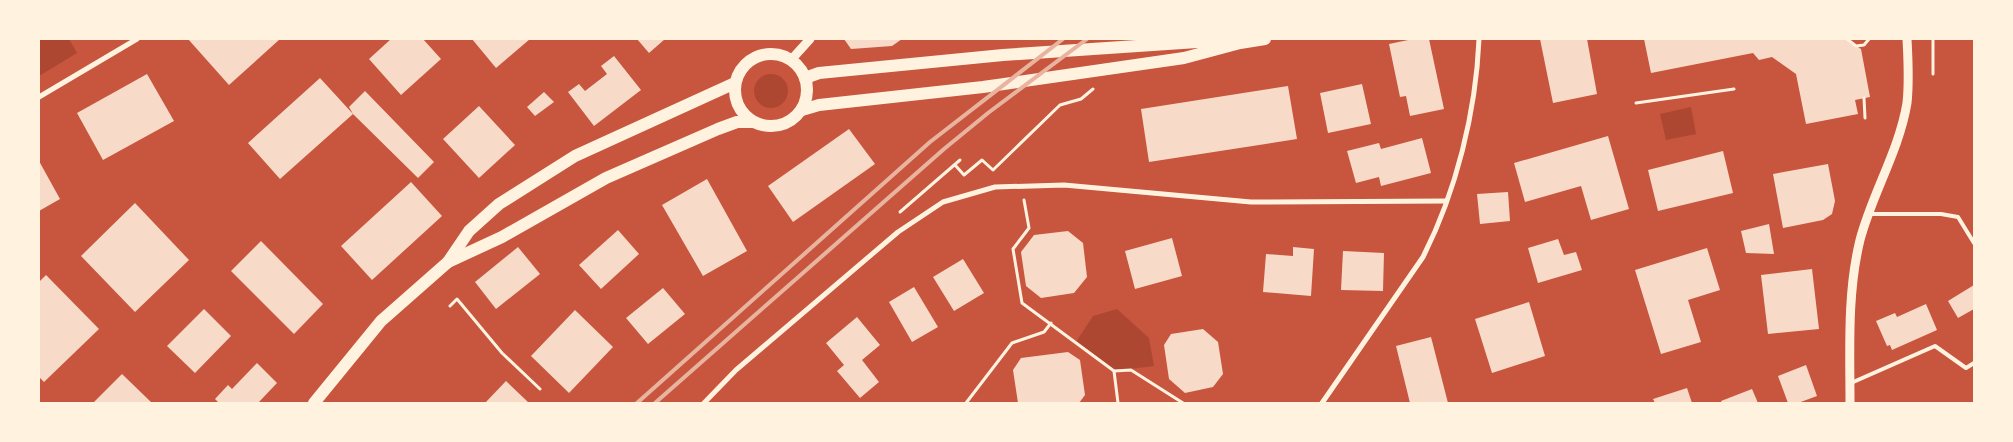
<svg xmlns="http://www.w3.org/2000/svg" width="2013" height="442" viewBox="0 0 2013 442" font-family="Poppins,sans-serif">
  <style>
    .green { fill: #ae4732 }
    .building { fill: #f7dbc8 }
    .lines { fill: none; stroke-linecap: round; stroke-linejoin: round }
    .path { stroke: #fff3e0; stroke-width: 3 }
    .service { stroke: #fff3e0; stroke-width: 4 }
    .minor { stroke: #fff3e0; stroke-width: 5 }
    .tertiary { stroke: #fff3e0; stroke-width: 9 }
    .primary { stroke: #fff3e0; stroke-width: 12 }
    .rail { stroke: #e9b49f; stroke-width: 4 }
  </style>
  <rect width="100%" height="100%" fill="#c8553d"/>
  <g class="green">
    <polygon points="39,39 69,39 77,53 39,76"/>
    <circle cx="771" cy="91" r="17"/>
    <polygon points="1691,107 1696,134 1666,140 1660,114"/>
    <polygon points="1117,309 1149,338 1154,366 1114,371 1076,342 1093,316"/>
  </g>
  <g class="building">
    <polygon points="188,39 280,39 229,85"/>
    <polygon points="391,39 423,39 441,59 401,95 369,59"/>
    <polygon points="472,39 530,39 496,68"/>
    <polygon points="637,39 665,39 649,53"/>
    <polygon points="844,39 902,39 892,46 851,49"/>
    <polygon points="1413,39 1429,39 1444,109 1410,116 1406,96 1400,97 1389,44"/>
    <polygon points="1540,39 1587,39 1597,94 1553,103"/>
    <polygon points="1644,39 1846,39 1861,49 1870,97 1855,100 1858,114 1806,124 1796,74 1772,57 1759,60 1753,53 1651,73"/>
    <polygon points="614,56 641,90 594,126 568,92 579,84 585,91 607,74 601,66"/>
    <polygon points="147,74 174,121 103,160 77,113"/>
    <polygon points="320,78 353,114 349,107 365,91 434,162 418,178 353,114 280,179 248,143"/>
    <polygon points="1362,84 1371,124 1328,133 1320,93"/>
    <polygon points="1288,86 1297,139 1149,162 1141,109"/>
    <polygon points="544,92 554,102 535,116 527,107"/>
    <polygon points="479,106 515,145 479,178 443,139"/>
    <polygon points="849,129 875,164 793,222 768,186"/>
    <polygon points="1608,136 1629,209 1591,220 1581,186 1525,202 1514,163"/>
    <polygon points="1422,138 1431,173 1381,186 1379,177 1356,183 1347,151 1379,143 1381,149"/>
    <polygon points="1723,151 1733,193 1658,211 1648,170"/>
    <polygon points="39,161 60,199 39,211"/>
    <polygon points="1828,164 1835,201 1832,214 1823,220 1783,228 1773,174"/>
    <polygon points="707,179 747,251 703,276 662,205"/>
    <polygon points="411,182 442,216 372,280 341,246"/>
    <polygon points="1508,192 1510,221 1480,224 1477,194"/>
    <polygon points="135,203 189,260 135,312 81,256"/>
    <polygon points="1769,224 1774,254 1746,253 1741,231"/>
    <polygon points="618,230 639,254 601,289 579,265"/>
    <polygon points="1068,231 1083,243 1087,277 1074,293 1041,298 1026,286 1021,252 1034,235"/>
    <polygon points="1172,238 1182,276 1135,289 1125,251"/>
    <polygon points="1558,239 1564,255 1576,252 1582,270 1538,283 1528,248"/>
    <polygon points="261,241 323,304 294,334 231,271"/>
    <polygon points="518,247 540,274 496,309 475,282"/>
    <polygon points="1293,247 1314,249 1311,296 1263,292 1266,254 1293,256"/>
    <polygon points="1707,248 1720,290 1688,300 1701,342 1661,354 1635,270"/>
    <polygon points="1343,251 1384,253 1383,291 1341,290"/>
    <polygon points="963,259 984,293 954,311 933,277"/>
    <polygon points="1812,269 1819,329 1768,334 1761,275"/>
    <polygon points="46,275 99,329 44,382 39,377 39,282"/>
    <polygon points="1974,285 1974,309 1958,318 1948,301"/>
    <polygon points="914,287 938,327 912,342 889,302"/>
    <polygon points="663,288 685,314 648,344 626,318"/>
    <polygon points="1529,302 1545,356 1492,373 1475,319"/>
    <polygon points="1926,304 1937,330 1892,350 1890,345 1887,346 1876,321 1895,313 1897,317"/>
    <polygon points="204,309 231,336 195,373 167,346"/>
    <polygon points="575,310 613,347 569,393 531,356"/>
    <polygon points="857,317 880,345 862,360 879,382 860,398 837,371 844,365 826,343"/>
    <polygon points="1203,329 1218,342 1223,374 1213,387 1185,393 1169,379 1164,345 1171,334"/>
    <polygon points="1431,337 1448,403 1410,403 1396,346"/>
    <polygon points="1068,352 1080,360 1085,395 1079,403 1018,403 1013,370 1021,358"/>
    <polygon points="257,363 277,383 258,403 219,403 215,399 228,385 232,389"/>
    <polygon points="1806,365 1817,396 1798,403 1788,403 1778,376"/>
    <polygon points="122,374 152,403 93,403"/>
    <polygon points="506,381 529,403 485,403"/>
    <polygon points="1687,388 1692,403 1655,403 1653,399"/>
    <polygon points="1752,389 1758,403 1722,403 1721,401"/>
  </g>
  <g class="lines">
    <g class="path">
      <polyline points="1847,39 1856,46 1864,45 1869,39"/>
      <polyline points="1933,39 1933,74"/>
      <polyline points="1864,98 1865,118"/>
      <polyline points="1636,103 1734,89"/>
      <polyline points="955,165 964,175 982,160 993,170 1060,105 1081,99 1093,89"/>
      <polyline points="1024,200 1029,228 1013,249 1022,303 1114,371 1131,370 1183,403"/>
      <polyline points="900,212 960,160"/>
      <polyline points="450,306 457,299 502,353 540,389"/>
      <polyline points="1114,371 1118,403"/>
      <polyline points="966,403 1012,343 1044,332 1051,323"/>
    </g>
    <g class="service">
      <polyline points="1869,214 1941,214 1958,217 1974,243"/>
      <polyline points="1851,383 1935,346 1966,368 1974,363"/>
    </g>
    <g class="minor">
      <polyline points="39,97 137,39"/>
      <polyline points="704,403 736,370 898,232 943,202 995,187 1064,185 1251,202 1446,201"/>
      <path d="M1322 403 1423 257C1456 192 1476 112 1479 39"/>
    </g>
    <g class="tertiary">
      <polyline points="791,60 810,39"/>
      <path d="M1850 403C1850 349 1847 293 1860 240 1872 194 1899 151 1907 103 1909 85 1908 57 1907 39"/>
    </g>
    <g class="primary">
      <circle cx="771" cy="90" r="36"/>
      <polyline points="805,78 819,73 1003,55 1197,42 1227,42"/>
      <polyline points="802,110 819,105 983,87 1184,58 1240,43 1265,39"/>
      <polyline points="448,262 502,237 606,178 718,129 737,122 752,122"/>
      <polyline points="314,403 381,321 448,262 469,231 499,204 575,156 735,83"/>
    </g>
    <g class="rail">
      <polyline points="637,403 930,142 1063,39"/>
      <polyline points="655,403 944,149 988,113 1087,39"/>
    </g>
  </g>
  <rect width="2013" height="442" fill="none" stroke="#fff3e0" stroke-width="80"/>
</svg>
